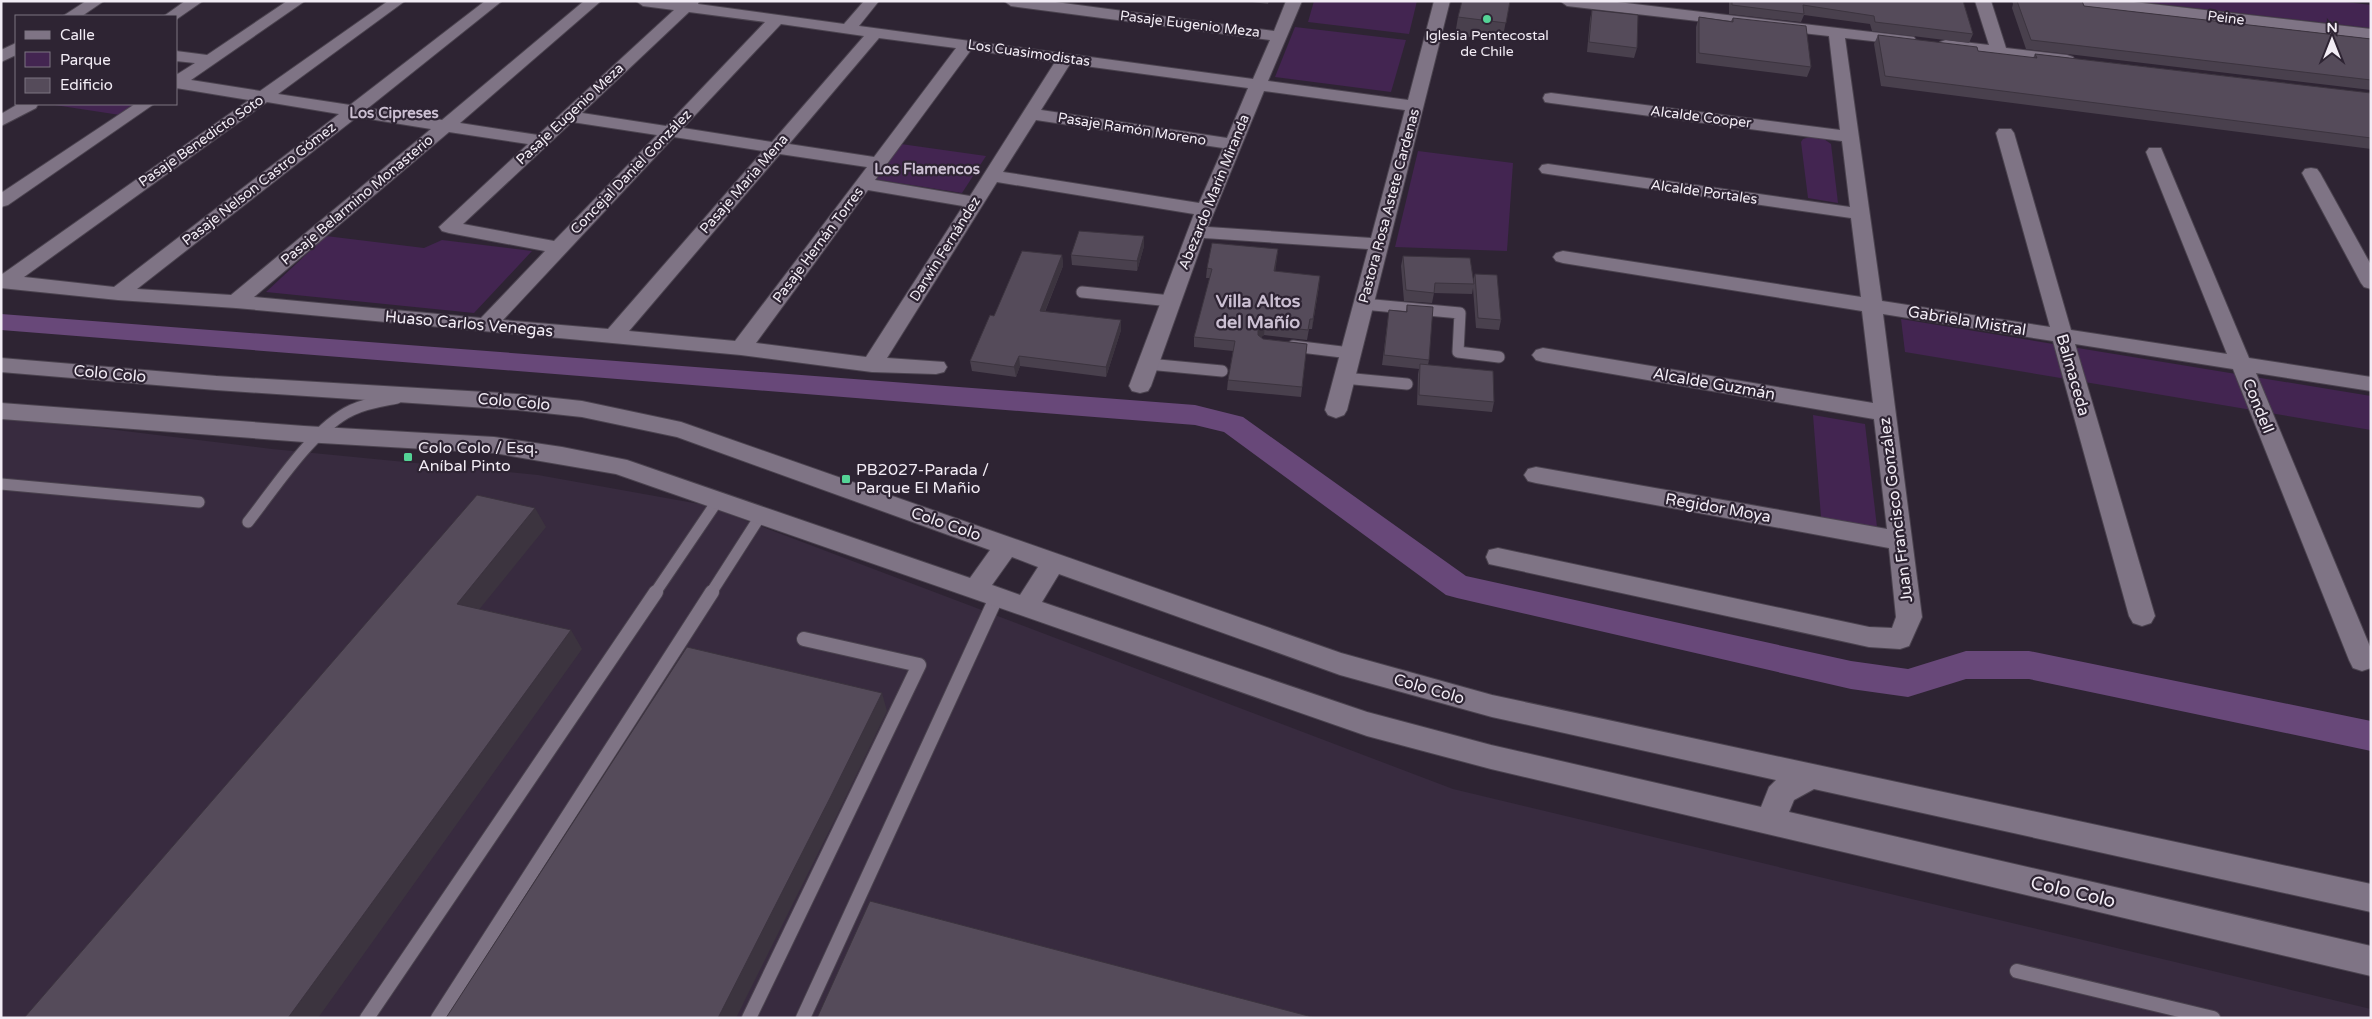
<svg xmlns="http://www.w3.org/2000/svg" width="2372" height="1019" viewBox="0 0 2372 1019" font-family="'Varela Round',sans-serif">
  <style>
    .built { fill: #382b3f }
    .green { fill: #432551 }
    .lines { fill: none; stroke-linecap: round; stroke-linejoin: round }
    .canal { fill: #684879; fill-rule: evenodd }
    .service-far1-casing { stroke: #4b434f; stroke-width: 13 }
    .service-casing { stroke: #4b434f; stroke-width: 16 }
    .minor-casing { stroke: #4b434f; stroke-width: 2 }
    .service-far1 { stroke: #7f7485; stroke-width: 11 }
    .service { stroke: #7f7485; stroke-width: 14 }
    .minor { fill: #7f7485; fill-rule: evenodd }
    .wall { fill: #49404d }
    .shaded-wall { fill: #3c343f }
    .building { fill: #554b5a; stroke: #3c343f }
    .poi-dot { fill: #54d396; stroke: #2e2433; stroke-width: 2 }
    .labels { text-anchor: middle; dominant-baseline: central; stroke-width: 4.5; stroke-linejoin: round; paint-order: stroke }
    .far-street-label { font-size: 14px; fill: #f2ecf5; stroke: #2e2433 }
    .far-poi-label { font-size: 14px; fill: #f2ecf5; stroke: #2e2433 }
    .far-neighbourhood-label { font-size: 15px; font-weight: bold; fill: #ccc0d3; stroke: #2e2433 }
    .street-label { font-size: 16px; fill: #f2ecf5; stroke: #2e2433 }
    .poi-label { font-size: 16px; fill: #f2ecf5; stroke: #2e2433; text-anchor: start }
    .neighbourhood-label { font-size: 18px; font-weight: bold; fill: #ccc0d3; stroke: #2e2433 }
    .near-street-label { font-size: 19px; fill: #f2ecf5; stroke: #2e2433 }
  </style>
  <rect width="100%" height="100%" fill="#2e2433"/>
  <polygon class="built" points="1,416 272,449 538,475 705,505 1453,789 2371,1009 2371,1018 1,1018"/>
  <g class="green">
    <polygon points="1314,1 1417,1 1409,34 1308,22"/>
    <polygon points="2133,1 2338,1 2371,5 2371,28"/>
    <polygon points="1295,27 1406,40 1391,92 1275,77"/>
    <polygon points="48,104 136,104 120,115"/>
    <polygon points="1810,137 1824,139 1831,144 1838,203 1808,198 1801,142 1803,139"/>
    <polygon points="901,144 986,156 962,193 874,179"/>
    <polygon points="1418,151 1513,163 1507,251 1395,247"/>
    <polygon points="326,236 424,248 442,240 532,251 474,313 266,292"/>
    <polygon points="1901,319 2371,396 2371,430 1905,352"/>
    <polygon points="1813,415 1865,424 1877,527 1821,517"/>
  </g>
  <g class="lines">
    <polygon class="canal" points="1,314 1195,405 1243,417 1466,576 1851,661 1908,669 1966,651 2029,651 2371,721 2371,751 2029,679 1966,679 1908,697 1851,689 1457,598 1446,595 1224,432 1195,425 1,330"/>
    <g class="service-far1-casing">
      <g id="service-far1">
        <polyline points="1082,292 1171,301"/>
        <polyline points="1363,304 1460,313 1458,352 1499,357"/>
        <polyline points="1293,346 1350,353"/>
        <polyline points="1148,364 1222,371"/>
        <polyline points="1344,378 1407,384"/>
        <polyline points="1,484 199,502"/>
        <path d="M248 522C275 488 313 428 352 410 366 403 382 401 397 398"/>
        <polyline points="655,593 718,500"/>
        <polyline points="711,593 761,515"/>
      </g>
    </g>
    <g class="service-casing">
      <g id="service">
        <polyline points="2017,971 2213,1018"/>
        <polyline points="367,1018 656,592"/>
        <polyline points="438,1018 712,592"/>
        <polyline points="749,1018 919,665 804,639"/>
        <polyline points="803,1018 997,596"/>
      </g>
    </g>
    <g class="minor-casing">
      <g id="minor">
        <polygon points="86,1 104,1 82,16 63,16"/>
        <polygon points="185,1 203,1 177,19 176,16 164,16"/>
        <path d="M287 1H305L191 80 260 91 388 1H405L278 94 350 105 485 1H502L368 108 442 120 584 1H601L460 123 538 135 674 10 643 6 636 1H699L698 4 844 24 864 1H879L859 26 1253 79 1270 40 1011 6 1004 1H1048L1274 31 1286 1H1302L1268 81 1408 100 1434 1H1450L1347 410 1344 415 1336 418 1328 415 1325 410 1368 249 1204 238 1151 386 1148 391 1140 393 1132 391 1129 386 1194 214 997 182 887 358 944 362 947 367 944 372 936 374 872 372 741 355 236 308 118 300 1 288V275L249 100 176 88V75L195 63 176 61V51L207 55ZM689 12 765 22 666 126 582 113ZM781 24 864 36 772 142 683 128ZM879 38 956 48 874 157 789 144ZM971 50 1055 62 970 196 875 180ZM1070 64 1248 88 1227 138 1041 110ZM1264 91 1405 110 1371 238 1208 227ZM267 102 339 114 114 287 24 277ZM357 117 431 129 231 295 137 289ZM1036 120 1223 148 1199 203 1003 172ZM572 122 657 135 554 241 463 224ZM449 132 528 144 439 227 442 231 449 233 545 251 481 318 254 297ZM674 137 763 151 608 329 503 320ZM780 154 867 167 735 341 629 331ZM868 190 963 206 866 357 756 343Z"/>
        <polygon points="1560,1 1609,1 1914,37 1916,40 1914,43 1908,45 1845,38 1882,301 2050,327 1996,133 1999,129 2011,129 2014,133 2071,330 2227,354 2146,152 2149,148 2161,148 2249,358 2371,377 2371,391 2256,373 2371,649 2371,668 2362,671 2353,668 2349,660 2233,369 2075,344 2155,616 2151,623 2142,626 2133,623 2129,616 2053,341 1883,314 1922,617 1909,646 1900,649 1869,647 1489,564 1486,557 1489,550 1498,548 1869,627 1892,628 1896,617 1889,548 1536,483 1528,481 1524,475 1528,469 1536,467 1887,529 1874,419 1543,362 1536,360 1532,355 1536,350 1543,348 1873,403 1862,311 1563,263 1556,261 1553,257 1556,253 1563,251 1861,297 1851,218 1548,174 1542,173 1539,169 1542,165 1548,164 1850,207 1842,141 1551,103 1545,102 1543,98 1545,94 1551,93 1840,130 1829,36 1567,6"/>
        <polygon points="1975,1 1991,1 2006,48 2067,55 2073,57 2075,60 2073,63 2067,65 1940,48 1938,45 1940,42 1946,40 1989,45"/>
        <polygon points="2075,1 2125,1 2371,29 2371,39 2082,6"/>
        <polygon points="16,43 16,55 1,62 1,50"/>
        <polygon points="18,104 38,104 36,108 1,126 1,114"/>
        <polygon points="135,104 154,104 8,205 1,207 1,193"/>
        <polygon points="2311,168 2317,169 2320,173 2371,265 2371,289 2364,287 2361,283 2302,173 2305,169"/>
        <path d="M1 358 216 376 517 394 582 401 681 422 1341 653 1492 695 2371 884V912L1814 789 1794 800 1789 812 2371 946V976L1491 769 1367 736 616 474 494 453 304 442 1 419V403L304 426 494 437 562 447 627 460 970 578 990 550 677 437 582 417 517 410 216 390 1 372ZM1012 557 1038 567 1020 595 992 585ZM1059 574 1340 675 1492 717 1776 780 1769 787 1761 807 1491 745 1367 712 1042 602Z"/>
      </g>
    </g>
    <use href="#service-far1" class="service-far1"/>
    <use href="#service" class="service"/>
    <use href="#minor" class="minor"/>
  </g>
  <g class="wall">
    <polygon points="1244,1 1269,1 1268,4"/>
    <polygon points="1510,1 1502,41 1455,35 1458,17"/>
    <polygon points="1729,1 1963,1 1973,34 1969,43 1872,31 1870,24 1804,15 1801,22 1729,14"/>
    <polygon points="2012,1 2082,1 2084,6 2371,39 2371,90 2026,49 2012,8 2013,4"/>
    <polygon points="1592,10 1637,48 1634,58 1587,52 1590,19"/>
    <polygon points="1699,17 1731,21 1733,18 1811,67 1807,77 1696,63 1696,27"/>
    <polygon points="1878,35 1978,51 2033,58 2035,54 2371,93 2371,149 1881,86 1874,44"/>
    <polygon points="1144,236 1144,246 1137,271 1072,265 1071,255"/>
    <polygon points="1278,249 1275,271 1319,286 1312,329 1309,329 1307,340 1264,335 1261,337 1263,339 1307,344 1301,397 1227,390 1228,380 1233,351 1194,347 1194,337 1210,278 1206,278 1207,268"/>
    <polygon points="1062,255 1063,266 1045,312 1121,330 1106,377 1020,366 1016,377 972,371 970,361 994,316"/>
    <polygon points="1403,256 1473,281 1475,274 1501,320 1499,330 1476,328 1473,288 1472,294 1434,293 1432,303 1404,301 1401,266"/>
    <polygon points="1407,305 1429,360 1428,365 1494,402 1492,412 1417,405 1418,374 1419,369 1382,365 1389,310 1406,311"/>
  </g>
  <g class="shaded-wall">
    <polygon points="1144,236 1144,246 1137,271 1137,261"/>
    <polygon points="1278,249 1277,259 1274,281 1274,271"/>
    <polygon points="1062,255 1063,266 1041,321 1040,311"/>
    <polygon points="1320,276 1319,286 1312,329 1313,319"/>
    <polygon points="1121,320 1121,330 1106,377 1106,367"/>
    <polygon points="1265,325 1264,335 1257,341 1258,330"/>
    <polygon points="1019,356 1020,366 1016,377 1014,367"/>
    <polygon points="535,508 546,527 469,622 457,604"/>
    <polygon points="571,630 582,649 318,1018 288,1018"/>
    <polygon points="882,693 887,711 838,813 736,1018 718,1018"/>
  </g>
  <g class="building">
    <polygon points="1462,1 1510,1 1506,23 1458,17"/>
    <polygon points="1732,1 1963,1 1973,34 1875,22 1874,16 1803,5 1804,14 1732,5"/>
    <polygon points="2017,1 2082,1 2084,6 2371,39 2371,80 2031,40"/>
    <polygon points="1592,10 1638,15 1637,48 1589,42"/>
    <polygon points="1699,17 1733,22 1733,18 1806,26 1811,67 1699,53"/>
    <polygon points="1878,35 1977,47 1978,51 2037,58 2035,54 2371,93 2371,138 1885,76"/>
    <polygon points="1079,231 1144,236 1137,261 1071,255"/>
    <polygon points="1212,243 1278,249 1274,271 1320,276 1313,319 1310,319 1308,330 1265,325 1258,330 1258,335 1263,339 1307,344 1302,387 1228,380 1235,341 1194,337 1212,269 1207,268"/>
    <polygon points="1022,251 1062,255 1040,311 1121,320 1106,367 1019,356 1014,367 970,361 990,315 994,316"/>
    <polygon points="1403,256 1470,258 1474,284 1435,283 1434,293 1406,290"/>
    <polygon points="1475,274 1497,275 1501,320 1478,318"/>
    <polygon points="1407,305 1433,307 1429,360 1384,355 1389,310 1407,312"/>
    <polygon points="1420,364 1493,371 1494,402 1419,395"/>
    <polygon points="477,495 535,508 457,604 571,630 288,1018 24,1018"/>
    <polygon points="687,647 882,693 831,796 718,1018 446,1018"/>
    <polygon points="870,901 1316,1018 817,1018"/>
  </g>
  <g class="poi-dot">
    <circle cx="1487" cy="19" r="5"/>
    <rect x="403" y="452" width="10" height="10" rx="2.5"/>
    <rect x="841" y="474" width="10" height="10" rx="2.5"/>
  </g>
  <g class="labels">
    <g class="far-street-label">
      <text transform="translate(2226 18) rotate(7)">Peine</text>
      <text transform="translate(1190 24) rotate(7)">Pasaje Eugenio Meza</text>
      <text transform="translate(1029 53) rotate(8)">Los Cuasimodistas</text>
      <text transform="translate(570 114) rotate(-43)">Pasaje Eugenio Meza</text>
      <text transform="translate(1701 117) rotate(7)">Alcalde Cooper</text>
      <text transform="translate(1132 129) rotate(9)">Pasaje Ramón Moreno</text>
      <text transform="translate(201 141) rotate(-35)">Pasaje Benedicto Soto</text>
      <text transform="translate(631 172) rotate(-46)">Concejal Daniel González</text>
      <text transform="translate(259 184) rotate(-38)">Pasaje Nelson Castro Gómez</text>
      <text transform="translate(744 184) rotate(-49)">Pasaje Maria Mena</text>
      <text transform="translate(1214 192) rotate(-68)">Abezardo Marín Miranda</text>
      <text transform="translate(1704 192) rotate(8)">Alcalde Portales</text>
      <text transform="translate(357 200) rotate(-40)">Pasaje Belarmino Monasterio</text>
      <text transform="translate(1389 206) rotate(-75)">Pastora Rosa Astete Cardenas</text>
      <text transform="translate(818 245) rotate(-53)">Pasaje Hernán Torres</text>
      <text transform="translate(945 249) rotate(-58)">Darwin Fernández</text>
    </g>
    <g class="far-poi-label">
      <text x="1487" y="35">Iglesia Pentecostal<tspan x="1487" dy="16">de Chile</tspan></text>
    </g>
    <g class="far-neighbourhood-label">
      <text x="394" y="113">Los Cipreses</text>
      <text x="927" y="169">Los Flamencos</text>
    </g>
    <g class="street-label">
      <text transform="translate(1967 321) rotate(9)">Gabriela Mistral</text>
      <text transform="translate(469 324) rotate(5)">Huaso Carlos Venegas</text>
      <text transform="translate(110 374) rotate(5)">Colo Colo</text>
      <text transform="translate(2073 375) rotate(74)">Balmaceda</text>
      <text transform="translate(1714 384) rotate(10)">Alcalde Guzmán</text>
      <text transform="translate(514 402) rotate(5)">Colo Colo</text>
      <text transform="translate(2258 406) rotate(68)">Condell</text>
      <text transform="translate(1718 508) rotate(10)">Regidor Moya</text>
      <text transform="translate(1896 510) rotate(-97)">Juan Francisco González</text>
      <text transform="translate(946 524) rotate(19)">Colo Colo</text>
      <text transform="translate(1429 689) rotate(16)">Colo Colo</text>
    </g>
    <g class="poi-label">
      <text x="418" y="448">Colo Colo / Esq.<tspan x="418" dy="18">Aníbal Pinto</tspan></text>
      <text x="856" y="470">PB2027-Parada /<tspan x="856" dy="18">Parque El Mañio</tspan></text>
    </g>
    <g class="neighbourhood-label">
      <text x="1258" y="301">Villa Altos<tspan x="1258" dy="21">del Mañío</tspan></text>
    </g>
    <g class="near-street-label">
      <text transform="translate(2073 892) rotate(13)">Colo Colo</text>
    </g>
  </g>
  <rect width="2372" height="1019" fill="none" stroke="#f2ecf5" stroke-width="5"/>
  <rect x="15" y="15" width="162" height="90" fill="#2e2433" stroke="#7c7481"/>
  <rect x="25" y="31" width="25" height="8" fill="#7f7485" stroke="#7c7481"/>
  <text x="60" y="40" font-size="15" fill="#f2ecf5">Calle</text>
  <rect x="25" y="52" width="25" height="15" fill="#432551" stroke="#7c7481"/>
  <text x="60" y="65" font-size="15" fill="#f2ecf5">Parque</text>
  <rect x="25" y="78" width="25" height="15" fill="#554b5a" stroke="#7c7481"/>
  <text x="60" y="90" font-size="15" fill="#f2ecf5">Edificio</text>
  <g transform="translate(2332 40)" stroke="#2e2433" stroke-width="4" paint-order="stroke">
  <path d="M0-4L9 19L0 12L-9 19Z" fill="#f2ecf5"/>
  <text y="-8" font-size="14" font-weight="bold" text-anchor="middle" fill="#f2ecf5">N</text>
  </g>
</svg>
